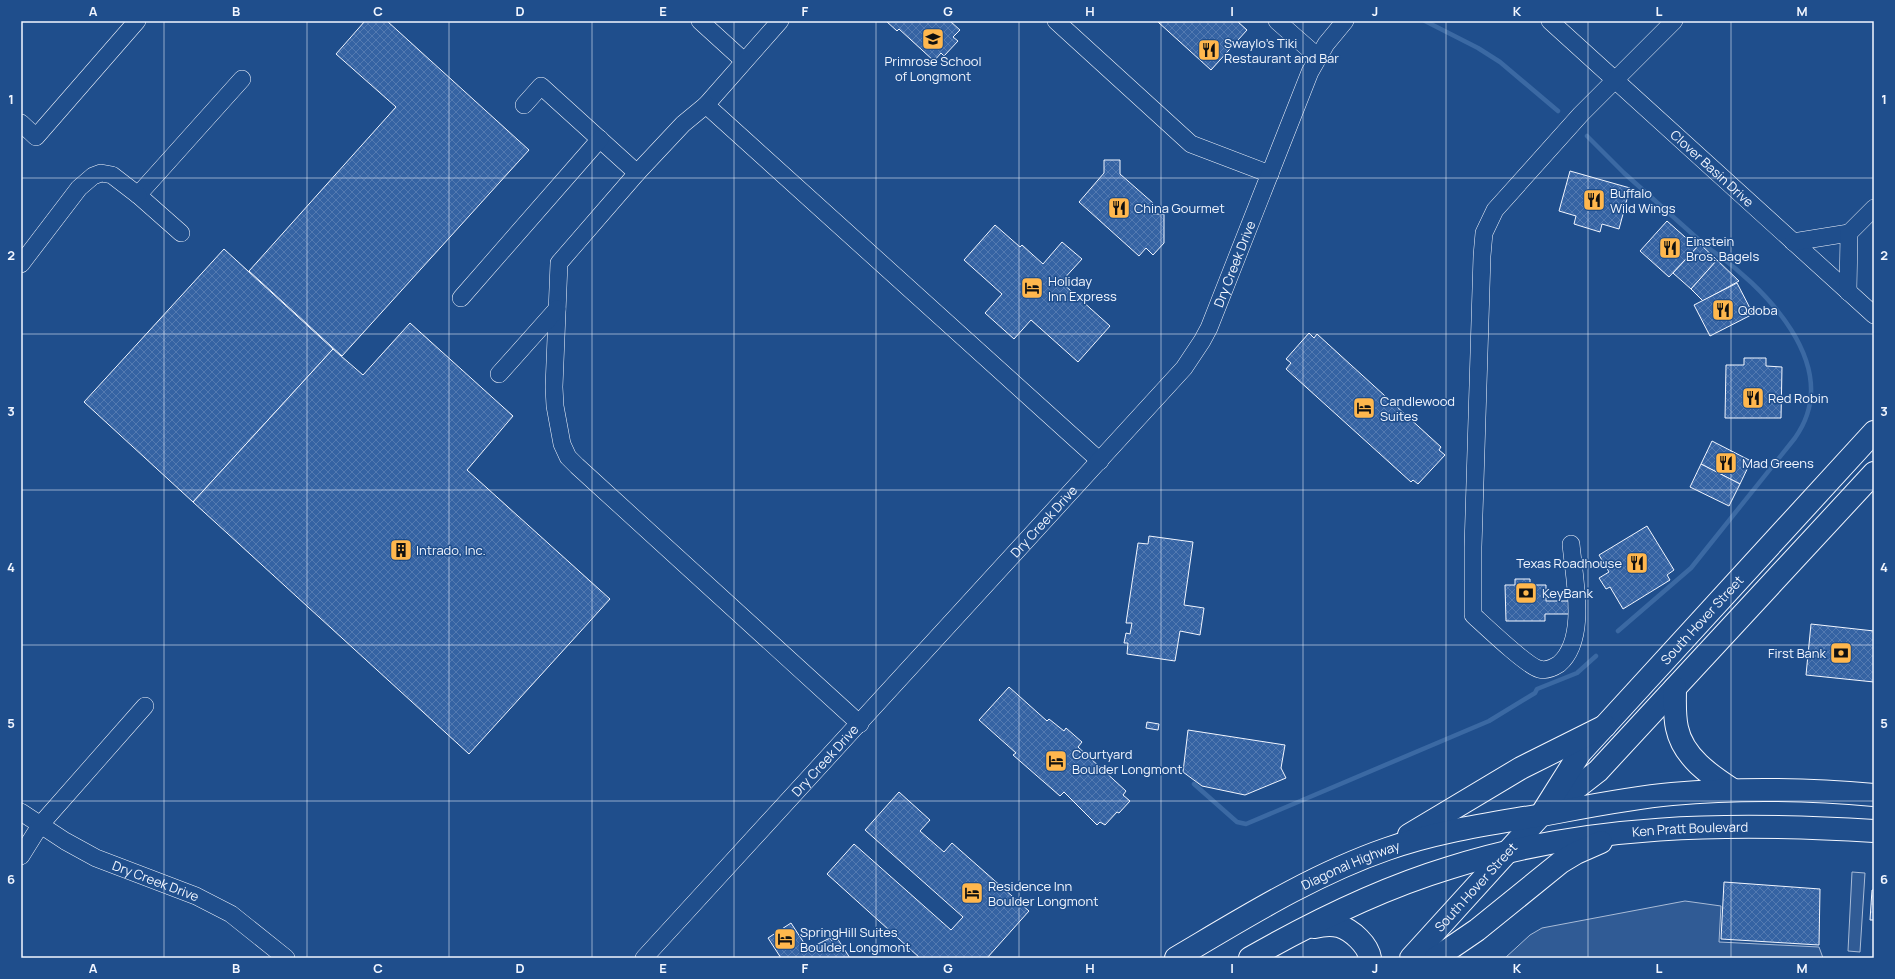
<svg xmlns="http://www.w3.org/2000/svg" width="1895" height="979" viewBox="0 0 1895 979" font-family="Manrope,sans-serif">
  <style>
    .parking { fill: #305b95; stroke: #a8bbd7 }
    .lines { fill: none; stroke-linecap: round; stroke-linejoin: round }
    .stream { stroke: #3b69a3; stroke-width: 4.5 }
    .building { fill: url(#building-cross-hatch); stroke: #f2f6ff }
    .minor-casing { stroke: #f2f6ff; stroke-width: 18 }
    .major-casing { stroke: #f2f6ff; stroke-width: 24 }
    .highway-casing { stroke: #f2f6ff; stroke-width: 24 }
    .minor { stroke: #1f4e8c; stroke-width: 17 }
    .major { stroke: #1f4e8c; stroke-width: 22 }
    .highway { stroke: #1f4e8c; stroke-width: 22 }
    .grid { fill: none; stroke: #f2f6ff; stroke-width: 1; stroke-opacity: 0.55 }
    .labels { text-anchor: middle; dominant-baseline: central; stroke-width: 3; stroke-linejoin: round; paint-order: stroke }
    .poi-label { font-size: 13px; fill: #f2f6ff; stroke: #1f4e8c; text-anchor: start }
    .street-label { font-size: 13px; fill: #f2f6ff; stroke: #1f4e8c }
    .neatline { fill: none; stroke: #f2f6ff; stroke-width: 1.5 }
    .grid-label { font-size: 13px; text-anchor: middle; font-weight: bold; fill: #f2f6ff }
  </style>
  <defs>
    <pattern id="building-cross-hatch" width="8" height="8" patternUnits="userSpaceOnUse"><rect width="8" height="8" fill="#3563a3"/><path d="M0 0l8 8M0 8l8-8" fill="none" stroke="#537ab1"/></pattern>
  </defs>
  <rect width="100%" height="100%" fill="#1f4e8c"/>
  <g class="parking">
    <polygon points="1852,872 1865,873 1860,952 1848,951"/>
    <polygon points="1685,901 1721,906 1719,942 1819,947 1823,958 1505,958 1530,935 1542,928"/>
  </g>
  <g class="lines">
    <g class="stream">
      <polyline points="1425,21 1478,48 1500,62 1558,111"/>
      <path d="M1587 136 1624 173 1707 247C1763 285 1846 366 1795 438L1691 568 1618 631"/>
      <polyline points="1194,784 1237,822 1246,824 1489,721 1535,693 1537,689 1577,673 1596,656"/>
    </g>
  </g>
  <g class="building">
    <polygon points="365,21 387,21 529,150 342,356 249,271 396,107 336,54"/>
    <polygon points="886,21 950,21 960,30 953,37 958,41 944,56 941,53 934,61 899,29 897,31"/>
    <polygon points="1237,21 1247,30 1211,70 1158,22"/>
    <polygon points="1104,160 1120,160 1120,174 1153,203 1153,214 1164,214 1164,243 1153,255 1146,248 1139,256 1079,202 1104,173"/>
    <polygon points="1570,171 1630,188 1619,229 1602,224 1600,232 1574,224 1576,216 1559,211"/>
    <polygon points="1667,221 1694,245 1697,241 1700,244 1669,277 1640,251"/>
    <polygon points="995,225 1020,247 1022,245 1043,264 1062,242 1082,259 1061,282 1110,326 1078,362 1031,320 1014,339 985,313 1002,294 964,260"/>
    <polygon points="1700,244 1717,260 1691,289 1673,273"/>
    <polygon points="224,249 333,349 193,502 84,402"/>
    <polygon points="1717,260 1739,281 1703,301 1691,289"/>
    <polygon points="1737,283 1753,314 1710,336 1694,305"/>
    <polygon points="410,323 513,416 467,470 610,599 469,754 193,502 333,349 363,375"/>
    <polygon points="1309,333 1314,338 1317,334 1441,447 1439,450 1445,455 1418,484 1413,480 1411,482 1286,369 1291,363 1286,359"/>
    <polygon points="1744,358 1766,358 1766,366 1782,367 1781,418 1725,418 1726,365 1744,365"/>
    <polygon points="1712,441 1751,461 1740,484 1701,464"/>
    <polygon points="1701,464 1740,484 1729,506 1690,487"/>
    <polygon points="1647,526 1674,570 1667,575 1670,580 1623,609 1610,587 1606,589 1599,578 1609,572 1599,555"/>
    <polygon points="1149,536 1193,542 1184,605 1204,608 1200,635 1180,631 1175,661 1127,654 1128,643 1124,643 1126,633 1130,634 1132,623 1126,623 1138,543 1148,544"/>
    <polygon points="1515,579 1530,579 1530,585 1546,585 1546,601 1569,601 1569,614 1545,614 1545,621 1506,621 1505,585 1515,585"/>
    <polygon points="1811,624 1874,631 1874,682 1806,675"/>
    <polygon points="1009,687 1047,721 1049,719 1064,731 1066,728 1082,742 1078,747 1126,791 1123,795 1130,801 1119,813 1117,812 1105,825 1100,822 1097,825 1064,792 1060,796 1013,755 1016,753 979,720"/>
    <polygon points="1147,722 1159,724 1158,730 1146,728"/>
    <polygon points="1188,730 1285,745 1281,768 1286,778 1245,795 1202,786 1183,772"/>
    <polygon points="899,792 930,820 920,831 944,852 952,843 1029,911 987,958 920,958 827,874 854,844 951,930 963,917 865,830"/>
    <polygon points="1724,882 1820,889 1819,945 1721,939"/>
    <polygon points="1872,890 1874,890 1874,920 1870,920"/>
    <polygon points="791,923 808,949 830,938 832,941 837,938 850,958 781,958 768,938"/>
  </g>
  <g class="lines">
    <g class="minor-casing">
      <g id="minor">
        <polyline points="700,21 744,61"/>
        <polyline points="780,21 706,105 683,124 637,173 559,263 554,387 555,406 562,444 568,457 577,466 860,724"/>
        <polyline points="1056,21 1191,144 1270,174"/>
        <polyline points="1277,21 1318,57"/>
        <path id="s1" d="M1550 21 1874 315"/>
        <polyline points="524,105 541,86 637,173"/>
        <polyline points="706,105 1100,461"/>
        <polyline points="21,123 36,137 137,21"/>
        <polyline points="181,233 138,195 242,79"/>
        <polyline points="1793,242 1849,233"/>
        <polyline points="21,264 79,188 93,176 101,173 112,175 138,195"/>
        <polyline points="1848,292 1849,233 1874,208"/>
        <polyline points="461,298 600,139"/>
        <polyline points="499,374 557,309"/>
        <path d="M1571 544C1574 578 1588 639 1559 664 1553 668 1546 671 1539 669 1527 666 1484 625 1473 615V547L1482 256 1484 233 1495 210 1581 114 1674 21"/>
        <path id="s2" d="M21 812 65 841 96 858 196 896 231 914 286 958"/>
        <polyline points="21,856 41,824 145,706"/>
        <path id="s3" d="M644 958 1184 368 1202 341 1209 328 1310 72 1326 44 1345 21"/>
      </g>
    </g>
    <g class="major-casing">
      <g id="major">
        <polyline points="1553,806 1598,771 1874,473"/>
        <path id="s4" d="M1411 958 1541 815 1580 753 1874 432"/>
      </g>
    </g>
    <g class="highway-casing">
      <g id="highway">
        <path d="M1675 688C1675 701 1674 715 1677 728 1683 757 1710 775 1733 790"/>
        <polyline points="1409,835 1521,768 1605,726"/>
        <path d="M1314 927C1322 925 1331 924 1339 926 1352 930 1368 945 1370 958"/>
        <path id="s5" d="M1176 958C1244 918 1312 875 1387 849 1437 831 1490 824 1542 815 1585 807 1628 798 1672 794 1739 788 1807 789 1874 795"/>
        <path id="s6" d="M1250 958C1313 922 1380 889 1449 868 1586 824 1731 822 1874 831"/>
        <polyline points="1436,958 1477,930 1561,862 1576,853 1601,842"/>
      </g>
    </g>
    <use href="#minor" class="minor"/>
    <use href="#major" class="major"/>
    <use href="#highway" class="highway"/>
  </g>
  <path class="grid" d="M164 21V958M307 21V958M449 21V958M592 21V958M734 21V958M876 21V958M1019 21V958M1161 21V958M1303 21V958M1446 21V958M1588 21V958M1731 21V958M21 178H1874M21 334H1874M21 490H1874M21 645H1874M21 801H1874"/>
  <defs>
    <g id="school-square" transform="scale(1.15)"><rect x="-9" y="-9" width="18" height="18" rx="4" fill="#ffb74d" stroke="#1f4e8c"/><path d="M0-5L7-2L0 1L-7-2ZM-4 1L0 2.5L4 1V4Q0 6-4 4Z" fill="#111"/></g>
    <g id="restaurant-square" transform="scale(1.15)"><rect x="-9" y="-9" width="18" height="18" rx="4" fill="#ffb74d" stroke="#1f4e8c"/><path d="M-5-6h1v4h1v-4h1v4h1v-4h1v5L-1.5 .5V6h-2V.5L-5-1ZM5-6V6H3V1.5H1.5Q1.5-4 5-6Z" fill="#111"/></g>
    <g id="hotel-square" transform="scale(1.15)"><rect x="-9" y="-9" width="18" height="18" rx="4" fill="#ffb74d" stroke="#1f4e8c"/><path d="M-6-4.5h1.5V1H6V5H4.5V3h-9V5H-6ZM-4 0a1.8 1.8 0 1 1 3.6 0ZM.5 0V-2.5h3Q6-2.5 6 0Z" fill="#111"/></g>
    <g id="building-square" transform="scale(1.15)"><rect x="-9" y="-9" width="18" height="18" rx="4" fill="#ffb74d" stroke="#1f4e8c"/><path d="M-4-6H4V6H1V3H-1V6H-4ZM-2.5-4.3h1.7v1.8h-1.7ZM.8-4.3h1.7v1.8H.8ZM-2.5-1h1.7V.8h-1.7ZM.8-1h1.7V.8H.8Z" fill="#111"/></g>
    <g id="bank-square" transform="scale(1.15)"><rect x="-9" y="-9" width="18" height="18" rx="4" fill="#ffb74d" stroke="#1f4e8c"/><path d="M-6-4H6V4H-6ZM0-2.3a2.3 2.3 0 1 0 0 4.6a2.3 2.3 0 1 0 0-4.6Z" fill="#111"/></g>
  </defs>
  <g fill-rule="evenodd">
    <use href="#school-square" x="933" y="39"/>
    <use href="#restaurant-square" x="1209" y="50"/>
    <use href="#restaurant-square" x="1594" y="200"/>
    <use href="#restaurant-square" x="1119" y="208"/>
    <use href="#restaurant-square" x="1670" y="248"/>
    <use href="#hotel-square" x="1032" y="288"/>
    <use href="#restaurant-square" x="1723" y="310"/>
    <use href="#restaurant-square" x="1753" y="398"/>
    <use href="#hotel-square" x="1364" y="408"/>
    <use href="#restaurant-square" x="1726" y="463"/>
    <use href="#building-square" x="401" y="550"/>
    <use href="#restaurant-square" x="1637" y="563"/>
    <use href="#bank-square" x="1526" y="593"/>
    <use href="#bank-square" x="1841" y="653"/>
    <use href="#hotel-square" x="1056" y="761"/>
    <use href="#hotel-square" x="972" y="893"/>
    <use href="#hotel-square" x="785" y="939"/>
  </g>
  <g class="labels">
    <g class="poi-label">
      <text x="1224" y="43">Swaylo’s Tiki<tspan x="1224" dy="15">Restaurant and Bar</tspan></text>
      <text x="933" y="61" text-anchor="middle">Primrose School<tspan x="933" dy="15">of Longmont</tspan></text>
      <text x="1610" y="193">Buffalo<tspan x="1610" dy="15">Wild Wings</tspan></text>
      <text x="1134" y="208">China Gourmet</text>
      <text x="1686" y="241">Einstein<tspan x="1686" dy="15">Bros. Bagels</tspan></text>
      <text x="1048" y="281">Holiday<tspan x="1048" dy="15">Inn Express</tspan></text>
      <text x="1738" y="310">Qdoba</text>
      <text x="1768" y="398">Red Robin</text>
      <text x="1380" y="401">Candlewood<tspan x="1380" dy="15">Suites</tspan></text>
      <text x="1742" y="463">Mad Greens</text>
      <text x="416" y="550">Intrado, Inc.</text>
      <text x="1622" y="563" text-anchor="end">Texas Roadhouse</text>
      <text x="1542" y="593">KeyBank</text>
      <text x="1826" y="653" text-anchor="end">First Bank</text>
      <text x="1072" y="754">Courtyard<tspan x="1072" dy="15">Boulder Longmont</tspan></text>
      <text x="988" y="886">Residence Inn<tspan x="988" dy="15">Boulder Longmont</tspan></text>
      <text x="800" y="932">SpringHill Suites<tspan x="800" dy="15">Boulder Longmont</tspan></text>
    </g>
    <g class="street-label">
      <text stroke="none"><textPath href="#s1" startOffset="219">Clover Basin Drive</textPath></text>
      <text stroke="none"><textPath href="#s3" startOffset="916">Dry Creek Drive</textPath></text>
      <text stroke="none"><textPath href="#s3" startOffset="592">Dry Creek Drive</textPath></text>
      <text stroke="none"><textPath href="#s4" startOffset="447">South Hover Street</textPath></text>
      <text stroke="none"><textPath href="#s3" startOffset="268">Dry Creek Drive</textPath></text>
      <text stroke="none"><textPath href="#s6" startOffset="464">Ken Pratt Boulevard</textPath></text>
      <text stroke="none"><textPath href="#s5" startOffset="198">Diagonal Highway</textPath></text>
      <text stroke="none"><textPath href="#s2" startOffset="152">Dry Creek Drive</textPath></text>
      <text stroke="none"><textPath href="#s4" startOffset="96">South Hover Street</textPath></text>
    </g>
  </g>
  <rect width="1895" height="979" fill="none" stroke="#1f4e8c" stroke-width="44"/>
  <rect x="22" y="22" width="1851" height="935" class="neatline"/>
  <g class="grid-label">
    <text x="93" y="16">A</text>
    <text x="236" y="16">B</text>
    <text x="378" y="16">C</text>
    <text x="520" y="16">D</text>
    <text x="663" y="16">E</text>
    <text x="805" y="16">F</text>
    <text x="948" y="16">G</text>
    <text x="1090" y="16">H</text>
    <text x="1232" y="16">I</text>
    <text x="1375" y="16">J</text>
    <text x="1517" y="16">K</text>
    <text x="1659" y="16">L</text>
    <text x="1802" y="16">M</text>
    <text x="11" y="104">1</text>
    <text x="1884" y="104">1</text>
    <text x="11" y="260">2</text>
    <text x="1884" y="260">2</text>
    <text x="11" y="416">3</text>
    <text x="1884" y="416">3</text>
    <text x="11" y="572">4</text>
    <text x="1884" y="572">4</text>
    <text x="11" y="728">5</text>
    <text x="1884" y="728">5</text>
    <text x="11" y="884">6</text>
    <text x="1884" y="884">6</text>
    <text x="93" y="973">A</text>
    <text x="236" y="973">B</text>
    <text x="378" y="973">C</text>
    <text x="520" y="973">D</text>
    <text x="663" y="973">E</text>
    <text x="805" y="973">F</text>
    <text x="948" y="973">G</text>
    <text x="1090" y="973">H</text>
    <text x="1232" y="973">I</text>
    <text x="1375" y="973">J</text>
    <text x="1517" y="973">K</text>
    <text x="1659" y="973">L</text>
    <text x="1802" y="973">M</text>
  </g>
</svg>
